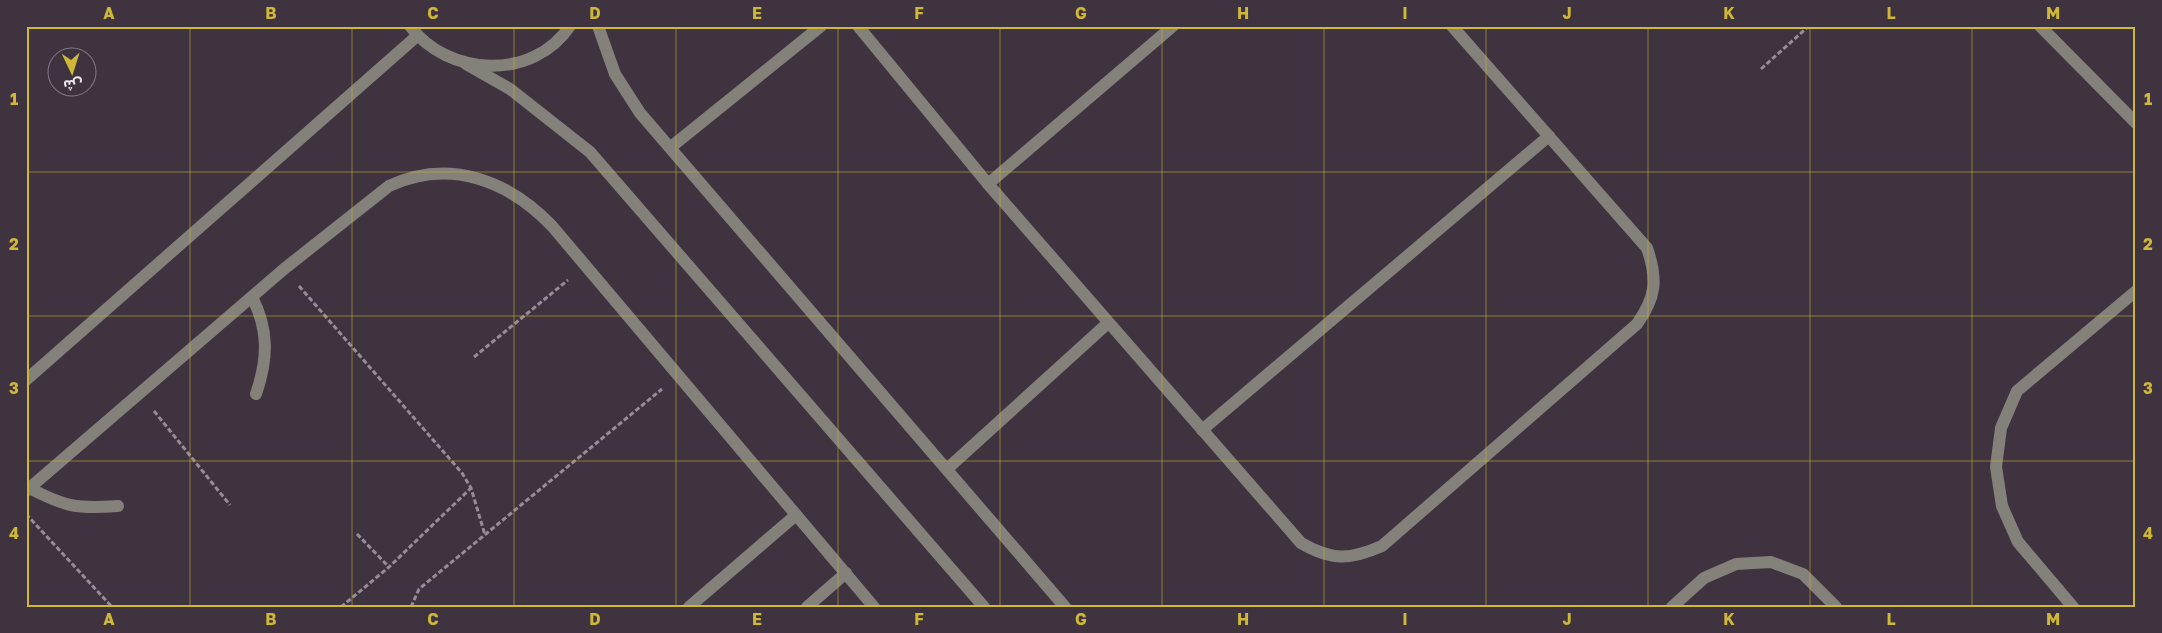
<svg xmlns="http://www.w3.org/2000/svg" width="2162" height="633" viewBox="0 0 2162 633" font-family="'Golos Text','Noto Sans Arabic',sans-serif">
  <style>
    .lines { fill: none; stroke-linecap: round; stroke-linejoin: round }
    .path { stroke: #968d97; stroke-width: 3; stroke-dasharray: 5 2.5; stroke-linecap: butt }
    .minor { stroke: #84807a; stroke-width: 12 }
    .grid { fill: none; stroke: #cfb837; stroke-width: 1; stroke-opacity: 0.55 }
    .neatline { fill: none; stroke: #cfb837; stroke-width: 2 }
    .grid-label { font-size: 16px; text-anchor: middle; font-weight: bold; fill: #cfb837 }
  </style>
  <rect width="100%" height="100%" fill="#3e333f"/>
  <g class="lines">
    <g class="path">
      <polyline points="1761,69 1809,26"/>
      <polyline points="299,286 462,473 471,488 485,535"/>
      <polyline points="474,357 568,280"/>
      <polyline points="154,411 230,505"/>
      <polyline points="26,514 112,607"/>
      <polyline points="357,534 389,567"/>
      <polyline points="341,607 389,567 471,488"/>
      <polyline points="411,607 419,589 662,389"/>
    </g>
    <g class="minor">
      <path d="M410 26C448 77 533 81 570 26"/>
      <polyline points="598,26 615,74 640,113 1065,607"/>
      <path d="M858 26 988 184 1301 543C1332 561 1350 560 1382 546L1637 324C1656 297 1658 280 1647 248L1452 26"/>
      <polyline points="2040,26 2136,123"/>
      <polyline points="466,64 510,89 590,152 984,607"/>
      <polyline points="671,147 821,26"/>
      <polyline points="988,184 1173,26"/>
      <path d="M252 297C269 330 268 359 256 394"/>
      <polyline points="26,380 417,36"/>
      <polyline points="1202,430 1549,136"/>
      <polyline points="947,469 1108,323"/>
      <path d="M29 488C66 507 76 509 118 506"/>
      <path d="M26 491 284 269 389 186C449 158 508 180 552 226L874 607"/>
      <polyline points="689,607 796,515"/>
      <polyline points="807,607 846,573"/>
      <polyline points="1672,607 1704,578 1736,564 1771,562 1803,574 1836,607"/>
      <polyline points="2073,607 2018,542 2002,506 1996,467 2001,428 2017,391 2136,291"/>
    </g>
  </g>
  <path class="grid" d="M190 26V607M352 26V607M514 26V607M676 26V607M838 26V607M1000 26V607M1162 26V607M1324 26V607M1486 26V607M1648 26V607M1810 26V607M1972 26V607M26 172H2136M26 316H2136M26 461H2136"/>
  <rect width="2162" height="633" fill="none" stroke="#3e333f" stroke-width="55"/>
  <g transform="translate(72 72) rotate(176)"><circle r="24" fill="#3e333f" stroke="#847b85"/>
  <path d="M0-4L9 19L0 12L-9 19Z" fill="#cfb837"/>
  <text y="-8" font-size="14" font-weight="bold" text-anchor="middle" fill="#ece6ed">ش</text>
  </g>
  <rect x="28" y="28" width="2106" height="578" class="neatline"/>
  <g class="grid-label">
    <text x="109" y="19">A</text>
    <text x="271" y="19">B</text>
    <text x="433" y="19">C</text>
    <text x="595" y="19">D</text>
    <text x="757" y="19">E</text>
    <text x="919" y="19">F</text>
    <text x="1081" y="19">G</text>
    <text x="1243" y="19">H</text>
    <text x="1405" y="19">I</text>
    <text x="1567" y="19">J</text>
    <text x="1729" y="19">K</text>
    <text x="1891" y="19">L</text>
    <text x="2053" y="19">M</text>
    <text x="14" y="105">1</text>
    <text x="2148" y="105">1</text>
    <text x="14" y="250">2</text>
    <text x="2148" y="250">2</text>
    <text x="14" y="394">3</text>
    <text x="2148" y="394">3</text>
    <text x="14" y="539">4</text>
    <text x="2148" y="539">4</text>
    <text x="109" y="625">A</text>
    <text x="271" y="625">B</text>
    <text x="433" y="625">C</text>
    <text x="595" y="625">D</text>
    <text x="757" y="625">E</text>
    <text x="919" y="625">F</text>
    <text x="1081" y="625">G</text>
    <text x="1243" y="625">H</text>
    <text x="1405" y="625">I</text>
    <text x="1567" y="625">J</text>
    <text x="1729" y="625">K</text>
    <text x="1891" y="625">L</text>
    <text x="2053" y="625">M</text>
  </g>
</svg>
